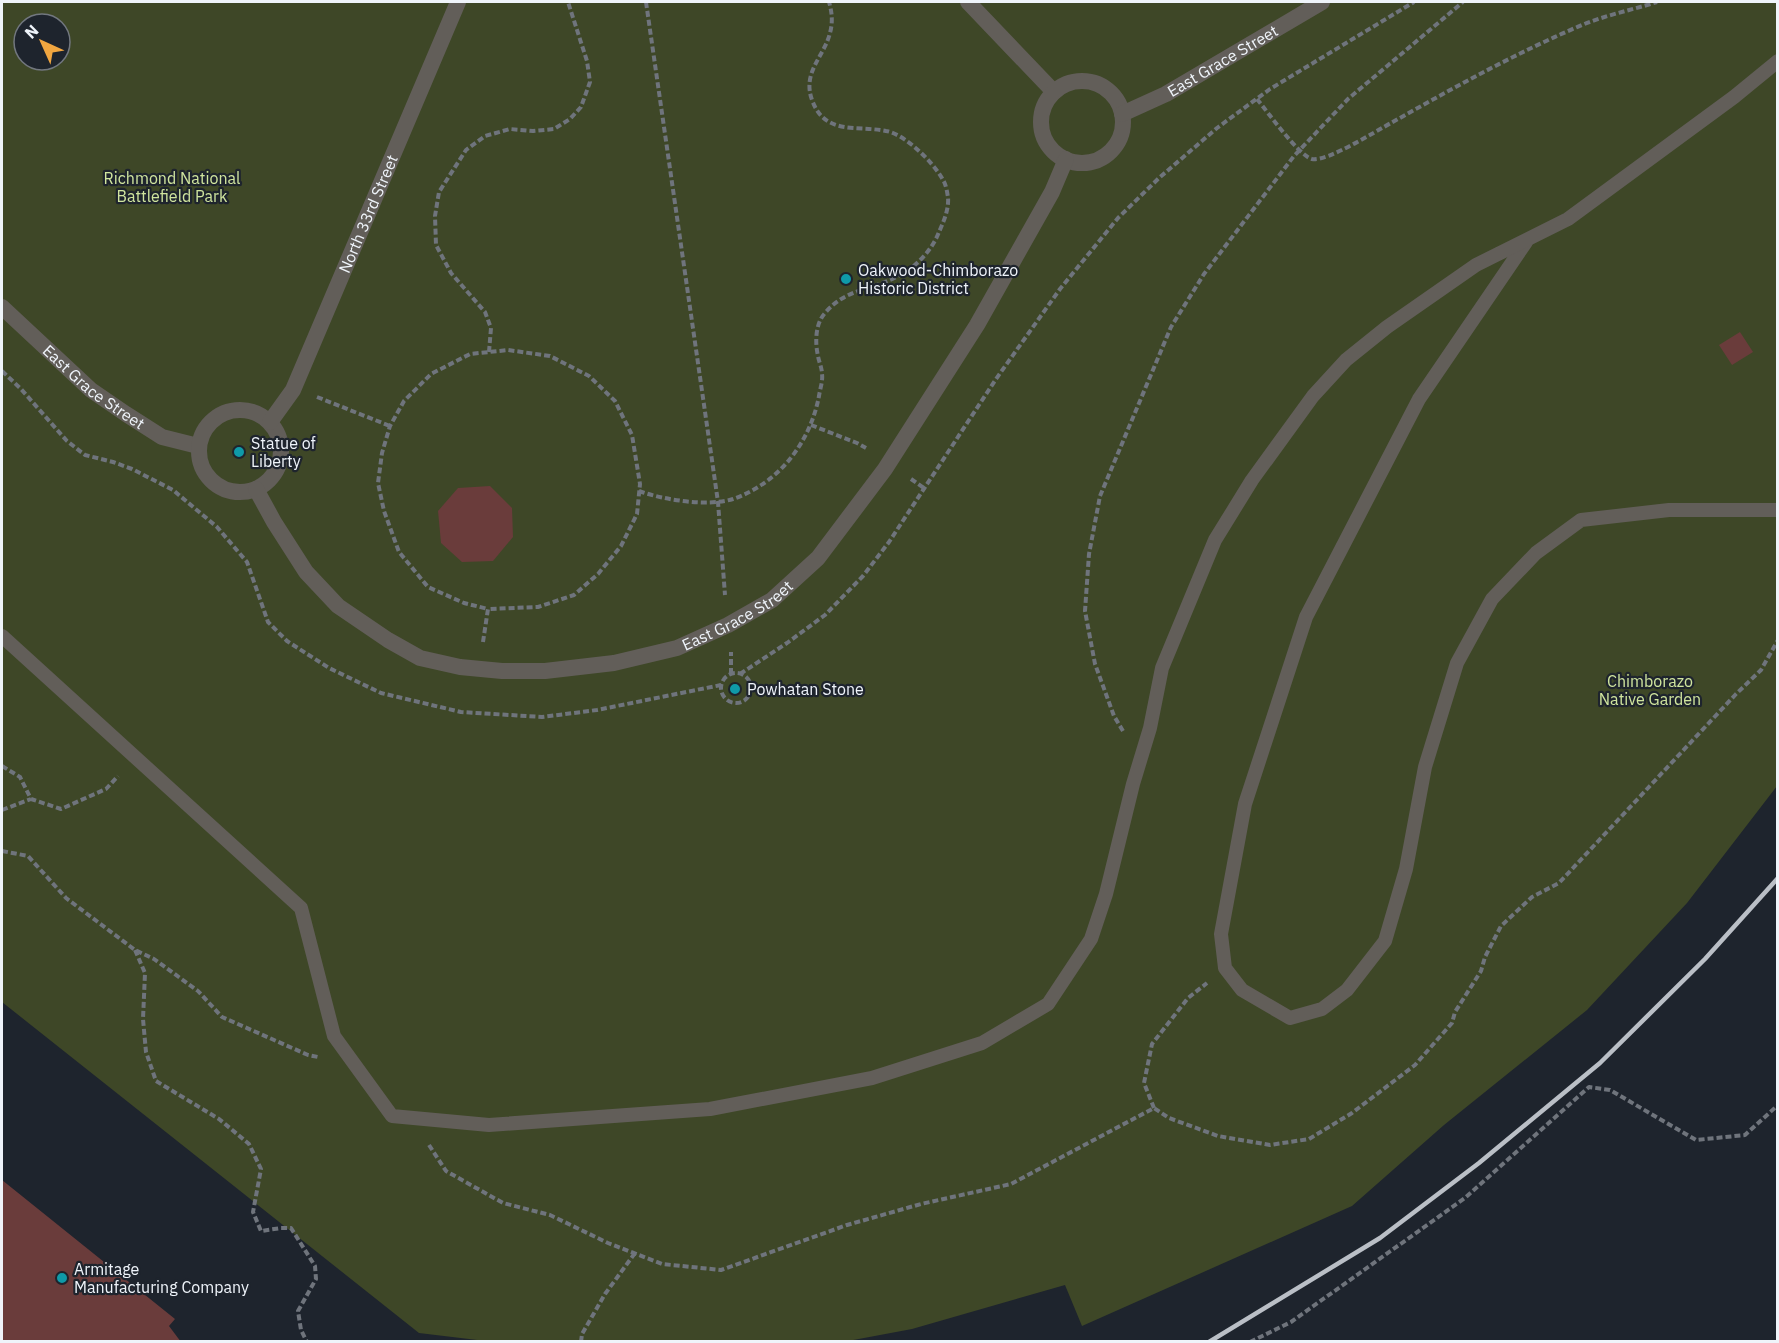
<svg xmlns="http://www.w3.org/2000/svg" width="1779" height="1343" viewBox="0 0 1779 1343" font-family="'IBM Plex Sans',sans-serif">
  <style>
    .green { fill: #3e4727; fill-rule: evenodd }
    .building { fill: #6a3c3b }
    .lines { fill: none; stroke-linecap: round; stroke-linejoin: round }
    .path { stroke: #6f747c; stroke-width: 4; stroke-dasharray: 6 3; stroke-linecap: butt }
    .service { stroke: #625e59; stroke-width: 14 }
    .pedestrian { stroke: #625e59; stroke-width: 16 }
    .rail { stroke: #babfc6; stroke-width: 4.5 }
    .culture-dot { fill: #0f9aa8; stroke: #1e242d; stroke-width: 2 }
    .labels { text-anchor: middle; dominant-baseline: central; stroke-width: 4.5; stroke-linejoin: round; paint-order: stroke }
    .street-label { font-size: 16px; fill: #eff4fa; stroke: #1e242d }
    .park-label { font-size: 16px; fill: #d0e59e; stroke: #1e242d }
    .poi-label { font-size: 16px; fill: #eff4fa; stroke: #1e242d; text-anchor: start }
  </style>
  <rect width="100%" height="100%" fill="#1e242d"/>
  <path class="green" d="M2 2H1777V786L1687 903 1587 1010 1444 1125 1352 1206 1082 1326 1065 1285 912 1329 848 1341 494 1342 419 1333 2 1002ZM24 24H60V60H24Z"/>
  <g class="building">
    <polygon points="1740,332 1753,352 1732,365 1719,345"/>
    <polygon points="490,486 512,508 513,537 493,561 462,562 441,543 438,511 458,488"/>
    <polygon points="2,1180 175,1319 169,1326 181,1342 2,1342"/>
  </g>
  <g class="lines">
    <g class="path">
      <polyline points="646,2 718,502 725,595"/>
      <path d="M1257 99C1267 111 1299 156 1312 159 1327 162 1376 131 1391 123 1453 88 1516 53 1582 25 1606 15 1632 10 1657 2"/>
      <polyline points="489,352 491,328 485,312 451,273 436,245 435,216 439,192 466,150 485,136 510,129 533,131 554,129 570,119 581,107 590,82 587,61 568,2"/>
      <polyline points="2,371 21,389 67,441 85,455 113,462 132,469 173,490 217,527 247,562 268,622 287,641 329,668 381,693 461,712 542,717 597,710 721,685"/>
      <polyline points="317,397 390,426"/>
      <polyline points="811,425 857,443 866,448"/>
      <polyline points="911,479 924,488"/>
      <path d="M639 491C664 500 708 507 733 499 779 483 810 443 819 396 820 389 823 381 822 374 822 368 819 362 818 356 815 343 815 324 825 313 846 288 873 290 900 275 917 266 932 250 939 232 944 221 949 209 948 197 947 192 946 184 943 180 934 163 905 134 886 131 857 125 825 136 812 100 802 72 824 57 830 33 833 22 832 12 829 2"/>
      <polyline points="483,642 488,609 464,603 428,587 399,552 384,511 378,483 382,453 390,426 404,401 431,374 470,354 508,350 550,356 589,376 615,401 632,435 640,484 637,514 621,546 598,574 574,595 538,607 488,609"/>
      <circle cx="736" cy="688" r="15"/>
      <polyline points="731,674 731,652"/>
      <polyline points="740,674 787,643 825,615 863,576 889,542 996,379 1060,289 1118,218 1159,178 1217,128 1270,89 1414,2"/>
      <polyline points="1123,731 1114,716 1095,664 1085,611 1089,554 1100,496 1171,327 1204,274 1294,156 1348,99 1463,2"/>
      <polyline points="2,766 20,777 31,799 61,809 106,789 118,776"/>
      <polyline points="2,810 31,799"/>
      <polyline points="2,851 28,856 66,898 135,950 154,959 198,991 222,1017 308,1055 318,1057"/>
      <polyline points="135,950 145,973 143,1019 146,1052 156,1081 219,1119 249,1144 261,1169 253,1212 261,1231 281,1228 291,1228 315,1266 316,1279 298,1311 301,1330 307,1342"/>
      <polyline points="1154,1108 1144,1083 1152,1044 1188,998 1207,983"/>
      <polyline points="429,1145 446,1171 503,1203 550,1215 608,1243 662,1264 721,1270 847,1225 921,1204 1011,1184 1154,1108 1169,1118 1218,1136 1270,1145 1309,1139 1352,1113 1415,1065 1452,1023 1455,1012 1481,971 1485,957 1501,926 1532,897 1559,883 1736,694 1761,670 1778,640"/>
      <polyline points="581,1342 582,1334 605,1294 635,1253"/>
      <polyline points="1250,1342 1291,1322 1465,1198 1589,1087 1610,1090 1696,1140 1745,1135 1778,1105"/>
    </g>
    <g class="service">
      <polyline points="1526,242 1419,399 1306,617 1245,804 1221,934 1225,968 1242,990 1290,1018 1322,1009 1347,990 1385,941 1406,869 1425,767 1457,663 1492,599 1536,553 1581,520 1669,510 1778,510"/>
      <polyline points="2,636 301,908 334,1036 392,1116 489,1125 710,1109 872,1078 982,1043 1048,1004 1091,939 1106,894 1133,784 1150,728 1162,668 1215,540 1252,480 1313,396 1346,360 1387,327 1476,265 1568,219 1734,97 1778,61"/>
    </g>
    <g class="pedestrian">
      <polyline points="968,2 1054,92"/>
      <circle cx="1082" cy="122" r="41"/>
      <path id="s1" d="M1122 114 1166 94 1322 2"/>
      <path id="s2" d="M2 307 91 390 126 414 162 437 198 446"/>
      <circle cx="240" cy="451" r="41"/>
      <path id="s3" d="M270 422 293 390 458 2"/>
      <path id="s4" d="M256 489 274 522 306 572 338 606 388 640 420 658 460 667 502 671H545L614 663 677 648 728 625 772 600 818 558 885 469 977 325 1052 192 1066 159"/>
    </g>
    <polyline class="rail" points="1209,1342 1380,1238 1479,1163 1600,1063 1705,959 1778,878"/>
  </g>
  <g class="culture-dot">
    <circle cx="846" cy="279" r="6"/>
    <circle cx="239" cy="452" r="6"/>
    <circle cx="735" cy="689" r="6"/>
    <circle cx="62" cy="1278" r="6"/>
  </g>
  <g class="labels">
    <g class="street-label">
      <text stroke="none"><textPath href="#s1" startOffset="114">East Grace Street</textPath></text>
      <text stroke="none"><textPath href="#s3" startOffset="231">North 33rd Street</textPath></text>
      <text stroke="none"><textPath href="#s2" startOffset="122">East Grace Street</textPath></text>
      <text stroke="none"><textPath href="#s4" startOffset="570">East Grace Street</textPath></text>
    </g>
    <g class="park-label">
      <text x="172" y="178">Richmond National<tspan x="172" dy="18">Battlefield Park</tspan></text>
      <text x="1650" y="681">Chimborazo<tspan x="1650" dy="18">Native Garden</tspan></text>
    </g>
    <g class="poi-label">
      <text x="858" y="270">Oakwood-Chimborazo<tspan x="858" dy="18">Historic District</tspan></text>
      <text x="251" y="443">Statue of<tspan x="251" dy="18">Liberty</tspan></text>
      <text x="747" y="689">Powhatan Stone</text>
      <text x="74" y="1269">Armitage<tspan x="74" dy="18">Manufacturing Company</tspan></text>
    </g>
  </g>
  <rect width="1779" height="1343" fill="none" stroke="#eff4fa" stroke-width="6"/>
  <g transform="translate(42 42) rotate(315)"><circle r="28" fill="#1e242d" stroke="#72777f" stroke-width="1.5"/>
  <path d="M0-4.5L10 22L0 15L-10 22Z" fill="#f1a640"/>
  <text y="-9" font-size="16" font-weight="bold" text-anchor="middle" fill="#eff4fa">N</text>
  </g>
</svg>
